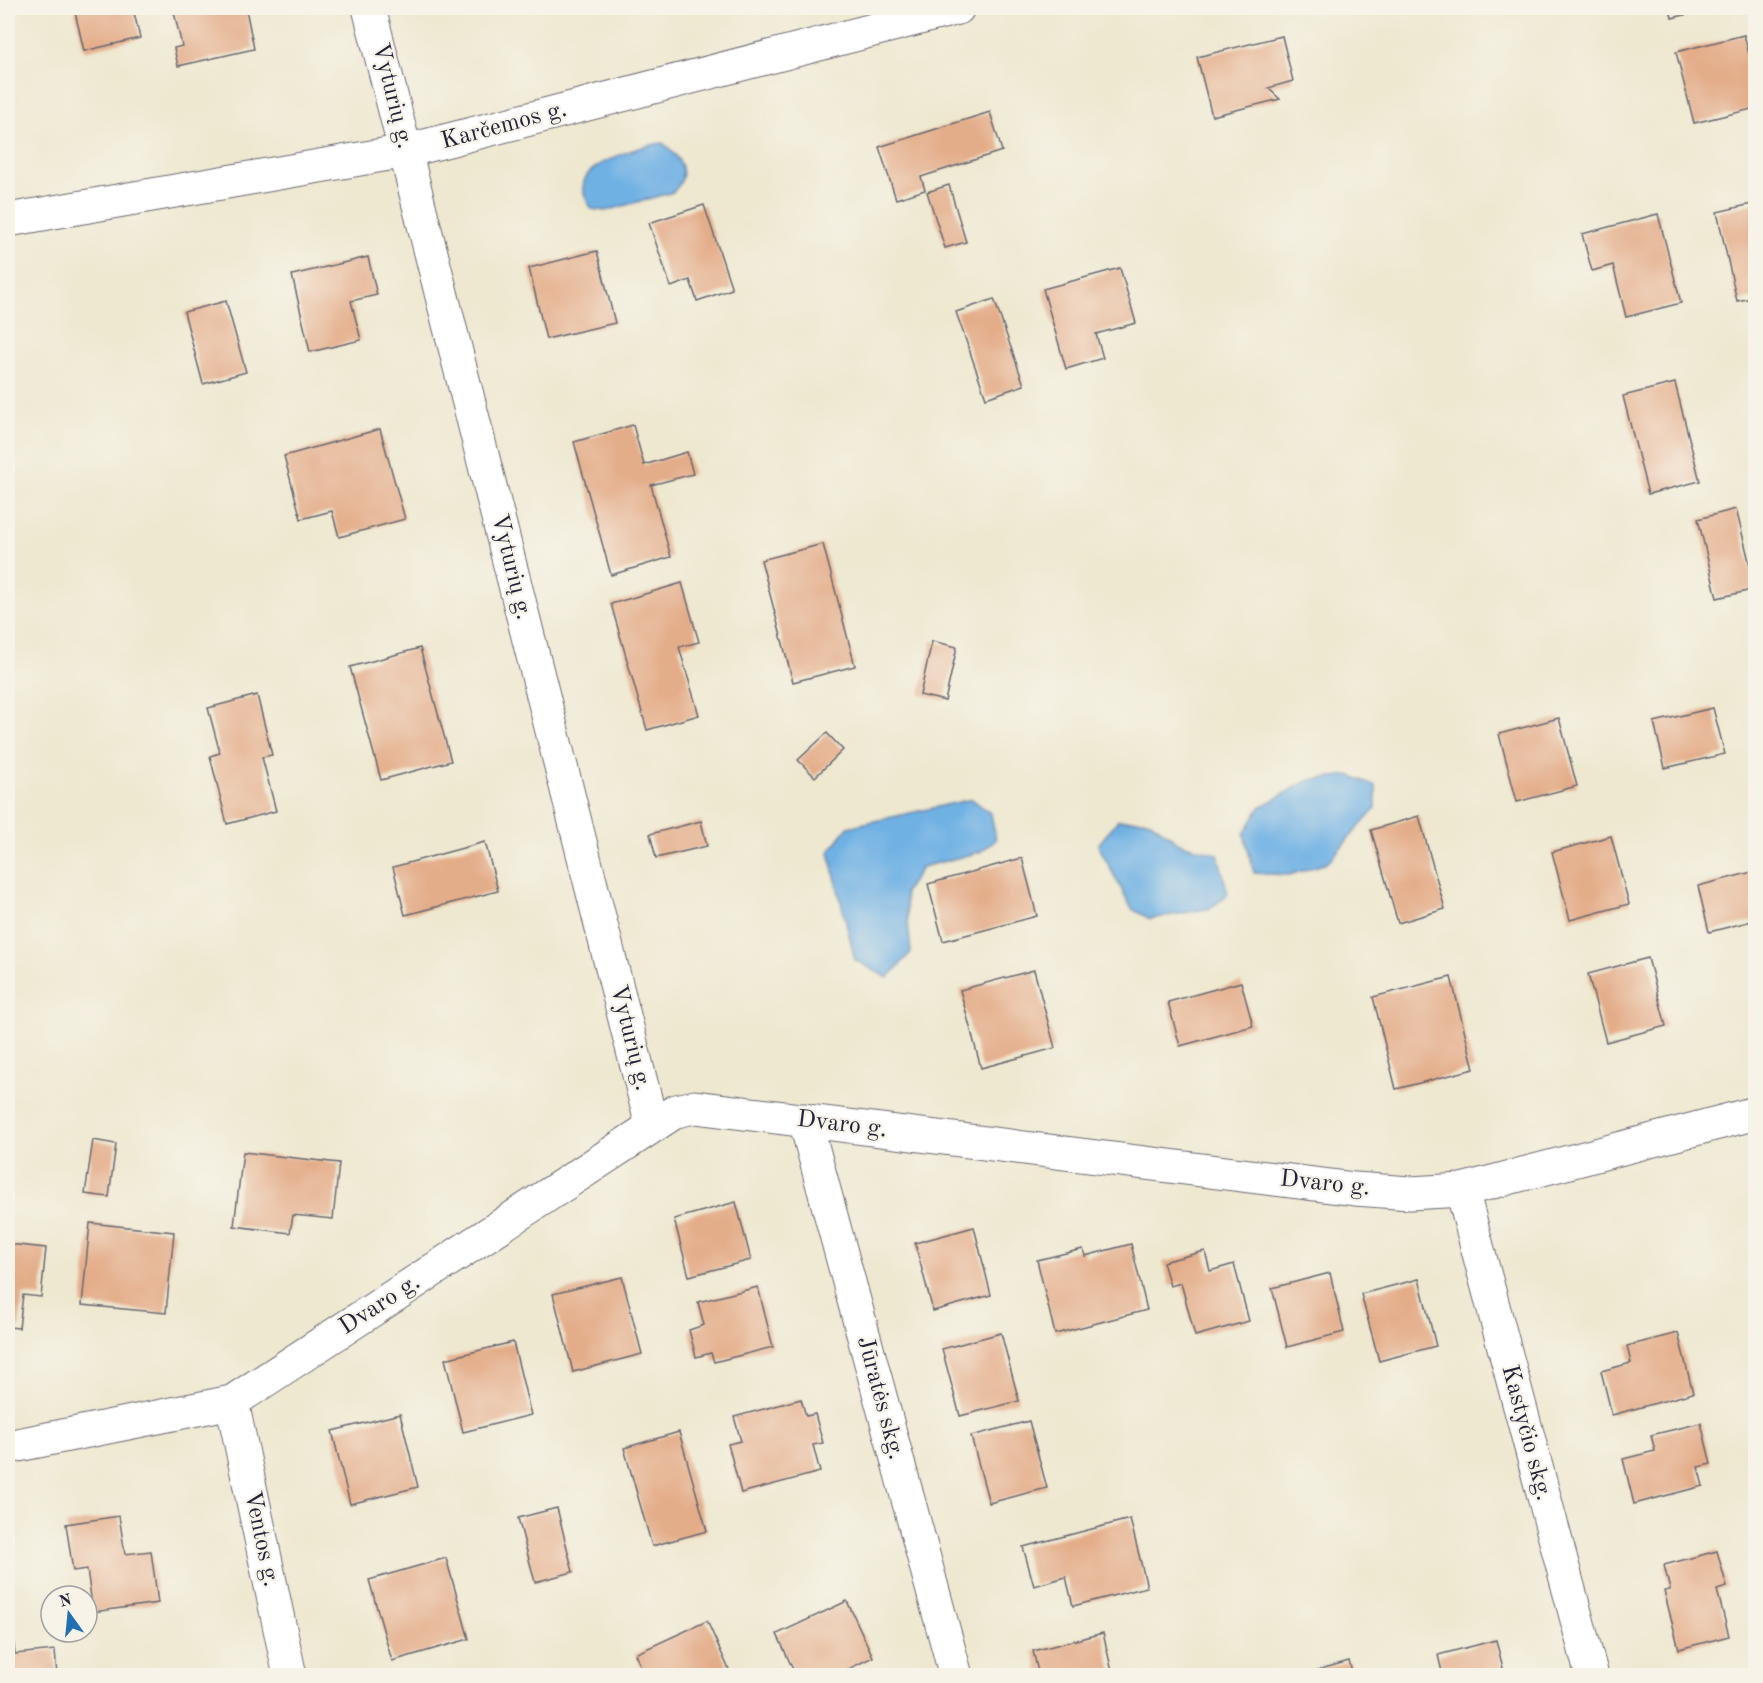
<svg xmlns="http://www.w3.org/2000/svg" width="1763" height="1683" viewBox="0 0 1763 1683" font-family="'Old Standard TT',serif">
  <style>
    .water { fill: #70b1e4; stroke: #496a90; stroke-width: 1.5 }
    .building { fill: #e4ad8a }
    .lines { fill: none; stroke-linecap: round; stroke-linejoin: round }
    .street-casing { stroke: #69676f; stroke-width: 35 }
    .street { stroke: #fff; stroke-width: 33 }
    .labels { text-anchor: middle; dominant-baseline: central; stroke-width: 4.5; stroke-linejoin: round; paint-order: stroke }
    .street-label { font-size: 24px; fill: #22223b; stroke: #f7f3e8 }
  </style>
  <rect width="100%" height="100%" fill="#f7f3e8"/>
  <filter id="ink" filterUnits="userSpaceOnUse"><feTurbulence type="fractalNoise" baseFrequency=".0167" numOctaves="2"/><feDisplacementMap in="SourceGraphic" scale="12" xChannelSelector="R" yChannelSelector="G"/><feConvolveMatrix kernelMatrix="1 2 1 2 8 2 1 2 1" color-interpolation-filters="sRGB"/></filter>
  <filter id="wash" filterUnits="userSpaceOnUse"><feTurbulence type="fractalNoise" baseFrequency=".008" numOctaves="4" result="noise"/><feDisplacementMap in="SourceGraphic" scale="24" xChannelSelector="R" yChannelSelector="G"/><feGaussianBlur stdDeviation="1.35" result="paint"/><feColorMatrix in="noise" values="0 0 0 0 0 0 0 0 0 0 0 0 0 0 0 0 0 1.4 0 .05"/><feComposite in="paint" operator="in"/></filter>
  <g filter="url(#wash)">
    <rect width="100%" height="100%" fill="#eee8d0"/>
    <g class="water">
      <path d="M663 143C680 157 692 174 673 192L605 211 592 209C585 199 579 185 588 174 600 160 645 144 663 143Z"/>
      <polygon points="1349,775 1376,786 1376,808 1327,863 1289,875 1254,873 1244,834 1260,807 1309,780"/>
      <polygon points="972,799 991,814 996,840 980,852 922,867 905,892 911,952 888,978 855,960 829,852 848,827"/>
      <polygon points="1118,820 1148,820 1181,844 1218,854 1228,894 1211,908 1150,919 1132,909 1098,845"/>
    </g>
    <g id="blocks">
      <g class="building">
        <polygon points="74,8 133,8 140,38 84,51"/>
        <polygon points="173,8 219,8 221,14 246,9 254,49 178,66 174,48 182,46"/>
        <polygon points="1670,8 1713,8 1672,18"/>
        <polygon points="1744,35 1756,80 1756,108 1694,123 1676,52"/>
        <polygon points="1282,36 1293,81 1268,88 1280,99 1212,116 1197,57"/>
        <polygon points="990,112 1002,151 921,177 925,190 896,199 879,147"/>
        <polygon points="949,185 966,242 945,248 927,192"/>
        <polygon points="1756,203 1756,297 1737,301 1717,212"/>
        <polygon points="704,205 732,289 697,301 690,280 671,287 649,223"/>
        <polygon points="1658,214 1681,303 1626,317 1613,265 1592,271 1582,234"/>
        <polygon points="597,251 615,323 546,339 529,268"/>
        <polygon points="368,257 377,295 351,301 361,340 310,352 292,275"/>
        <polygon points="1120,268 1136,323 1096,334 1103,358 1066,369 1043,289"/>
        <polygon points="994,299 1024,385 986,398 956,312"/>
        <polygon points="226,301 246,372 203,384 184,312"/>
        <polygon points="1675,383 1700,481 1648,494 1623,396"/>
        <polygon points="633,425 644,465 687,452 693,474 651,485 671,557 611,575 574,442"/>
        <polygon points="380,429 405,519 339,537 332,511 301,519 284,456"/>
        <polygon points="1736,509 1756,589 1717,598 1698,519"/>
        <polygon points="823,544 855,666 793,682 761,560"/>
        <polygon points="682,583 699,642 679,647 699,715 647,730 611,604"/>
        <polygon points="932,641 957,647 945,701 920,695"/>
        <polygon points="420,648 451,761 381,780 350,667"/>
        <polygon points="257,695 272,755 262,757 276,811 227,824 210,756 220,753 208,708"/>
        <polygon points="1713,708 1725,754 1665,768 1654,722"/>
        <polygon points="1559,718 1577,786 1517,802 1499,734"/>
        <polygon points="827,733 843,750 815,777 798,760"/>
        <polygon points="1419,816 1445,909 1398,923 1371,830"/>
        <polygon points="701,821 707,846 656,858 650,834"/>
        <polygon points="1611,836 1629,904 1570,920 1552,852"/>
        <polygon points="485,842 498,891 405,915 393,867"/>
        <polygon points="1022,858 1037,916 943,941 928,884"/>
        <polygon points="1756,871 1756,920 1709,932 1698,886"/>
        <polygon points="1648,958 1666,1026 1606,1042 1588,974"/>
        <polygon points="1034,970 1055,1048 981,1068 960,990"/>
        <polygon points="1451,977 1474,1069 1396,1089 1373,997"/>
        <polygon points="1241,982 1253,1026 1180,1046 1168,1002"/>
        <polygon points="93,1140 116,1144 109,1197 85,1194"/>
        <polygon points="243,1152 339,1163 333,1219 293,1215 290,1233 234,1226"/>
        <polygon points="736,1202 751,1260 689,1276 674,1219"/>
        <polygon points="90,1223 174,1232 166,1313 82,1305"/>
        <polygon points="974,1227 991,1295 933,1311 915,1243"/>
        <polygon points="8,1244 46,1248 41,1297 23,1295 19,1328 8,1327"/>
        <polygon points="1131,1244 1147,1310 1055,1334 1037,1260 1083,1249 1085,1256"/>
        <polygon points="1205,1251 1210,1271 1234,1264 1249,1321 1195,1336 1181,1283 1170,1286 1163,1262"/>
        <polygon points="1330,1273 1344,1332 1287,1347 1272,1288"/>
        <polygon points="622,1277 642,1354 573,1372 553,1294"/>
        <polygon points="1419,1279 1436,1346 1379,1361 1361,1294"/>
        <polygon points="758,1287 773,1347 714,1362 711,1353 696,1357 689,1330 704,1325 698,1302"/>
        <polygon points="1001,1333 1019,1401 960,1416 942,1349"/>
        <polygon points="1678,1333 1693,1393 1612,1415 1601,1371 1631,1363 1627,1346"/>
        <polygon points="513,1342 531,1415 463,1432 445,1359"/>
        <polygon points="801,1399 806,1416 815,1414 823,1443 813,1445 820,1472 741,1493 728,1444 741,1441 734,1417"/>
        <polygon points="400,1414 418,1487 350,1504 332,1431"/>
        <polygon points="1029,1421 1047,1488 989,1503 971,1436"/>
        <polygon points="1701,1423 1711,1464 1698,1467 1703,1486 1634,1504 1623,1459 1655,1451 1651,1435"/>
        <polygon points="679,1432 707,1531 652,1546 624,1448"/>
        <polygon points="557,1508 573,1572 535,1582 518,1518"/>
        <polygon points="119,1516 125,1554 151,1551 158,1603 93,1612 87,1569 73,1571 66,1524"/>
        <polygon points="1130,1519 1147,1587 1073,1606 1066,1577 1034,1586 1023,1547"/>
        <polygon points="1717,1551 1727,1587 1717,1590 1729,1636 1679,1649 1664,1591 1670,1590 1664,1565"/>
        <polygon points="446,1558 469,1639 392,1661 369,1580"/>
        <polygon points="847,1601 873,1657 834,1676 796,1676 777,1634"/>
        <polygon points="707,1621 732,1676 645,1676 635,1654"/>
        <polygon points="1103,1633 1113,1676 1039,1676 1033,1651"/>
        <polygon points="8,1637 13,1637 15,1654 55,1650 57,1676 8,1676"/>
        <polygon points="1496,1640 1505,1676 1443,1676 1438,1655"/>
        <polygon points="1349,1661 1353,1676 1300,1676 1300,1675"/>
      </g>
    </g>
  </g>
  <g filter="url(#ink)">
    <use href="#blocks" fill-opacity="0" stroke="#69676f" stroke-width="1.5"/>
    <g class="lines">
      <g class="street-casing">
        <g id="street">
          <polyline points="369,8 652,1126"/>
          <polyline points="8,220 406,151 958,8"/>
          <polyline points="805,1120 956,1676"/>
          <polyline points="1462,1190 1592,1676"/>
          <polyline points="232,1402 290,1676"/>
          <polyline points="8,1447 232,1402 676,1111 695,1107 1355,1189 1410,1193 1462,1190 1756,1113"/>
        </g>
      </g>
      <use href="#street" class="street"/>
    </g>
  </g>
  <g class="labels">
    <g class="street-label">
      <text transform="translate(392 96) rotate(76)">Vyturių g.</text>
      <text transform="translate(504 126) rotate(-15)">Karčemos g.</text>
      <text transform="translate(511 567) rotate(76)">Vyturių g.</text>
      <text transform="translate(630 1038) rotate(76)">Vyturių g.</text>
      <text transform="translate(842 1125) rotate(7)">Dvaro g.</text>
      <text transform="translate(1325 1184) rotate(6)">Dvaro g.</text>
      <text transform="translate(380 1305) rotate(-33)">Dvaro g.</text>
      <text transform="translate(880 1398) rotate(75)">Jūratės skg.</text>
      <text transform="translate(1526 1433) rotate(75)">Kastyčio skg.</text>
      <text transform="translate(261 1539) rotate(78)">Ventos g.</text>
    </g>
  </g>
  <rect width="1763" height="1683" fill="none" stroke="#f7f3e8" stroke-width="30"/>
  <g transform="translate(69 1614) rotate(345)"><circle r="28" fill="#f7f3e8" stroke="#a29fa3" stroke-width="1.5"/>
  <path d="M0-4.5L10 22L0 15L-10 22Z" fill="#1f6fb2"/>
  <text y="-9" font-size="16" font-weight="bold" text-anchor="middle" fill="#22223b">N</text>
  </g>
</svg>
